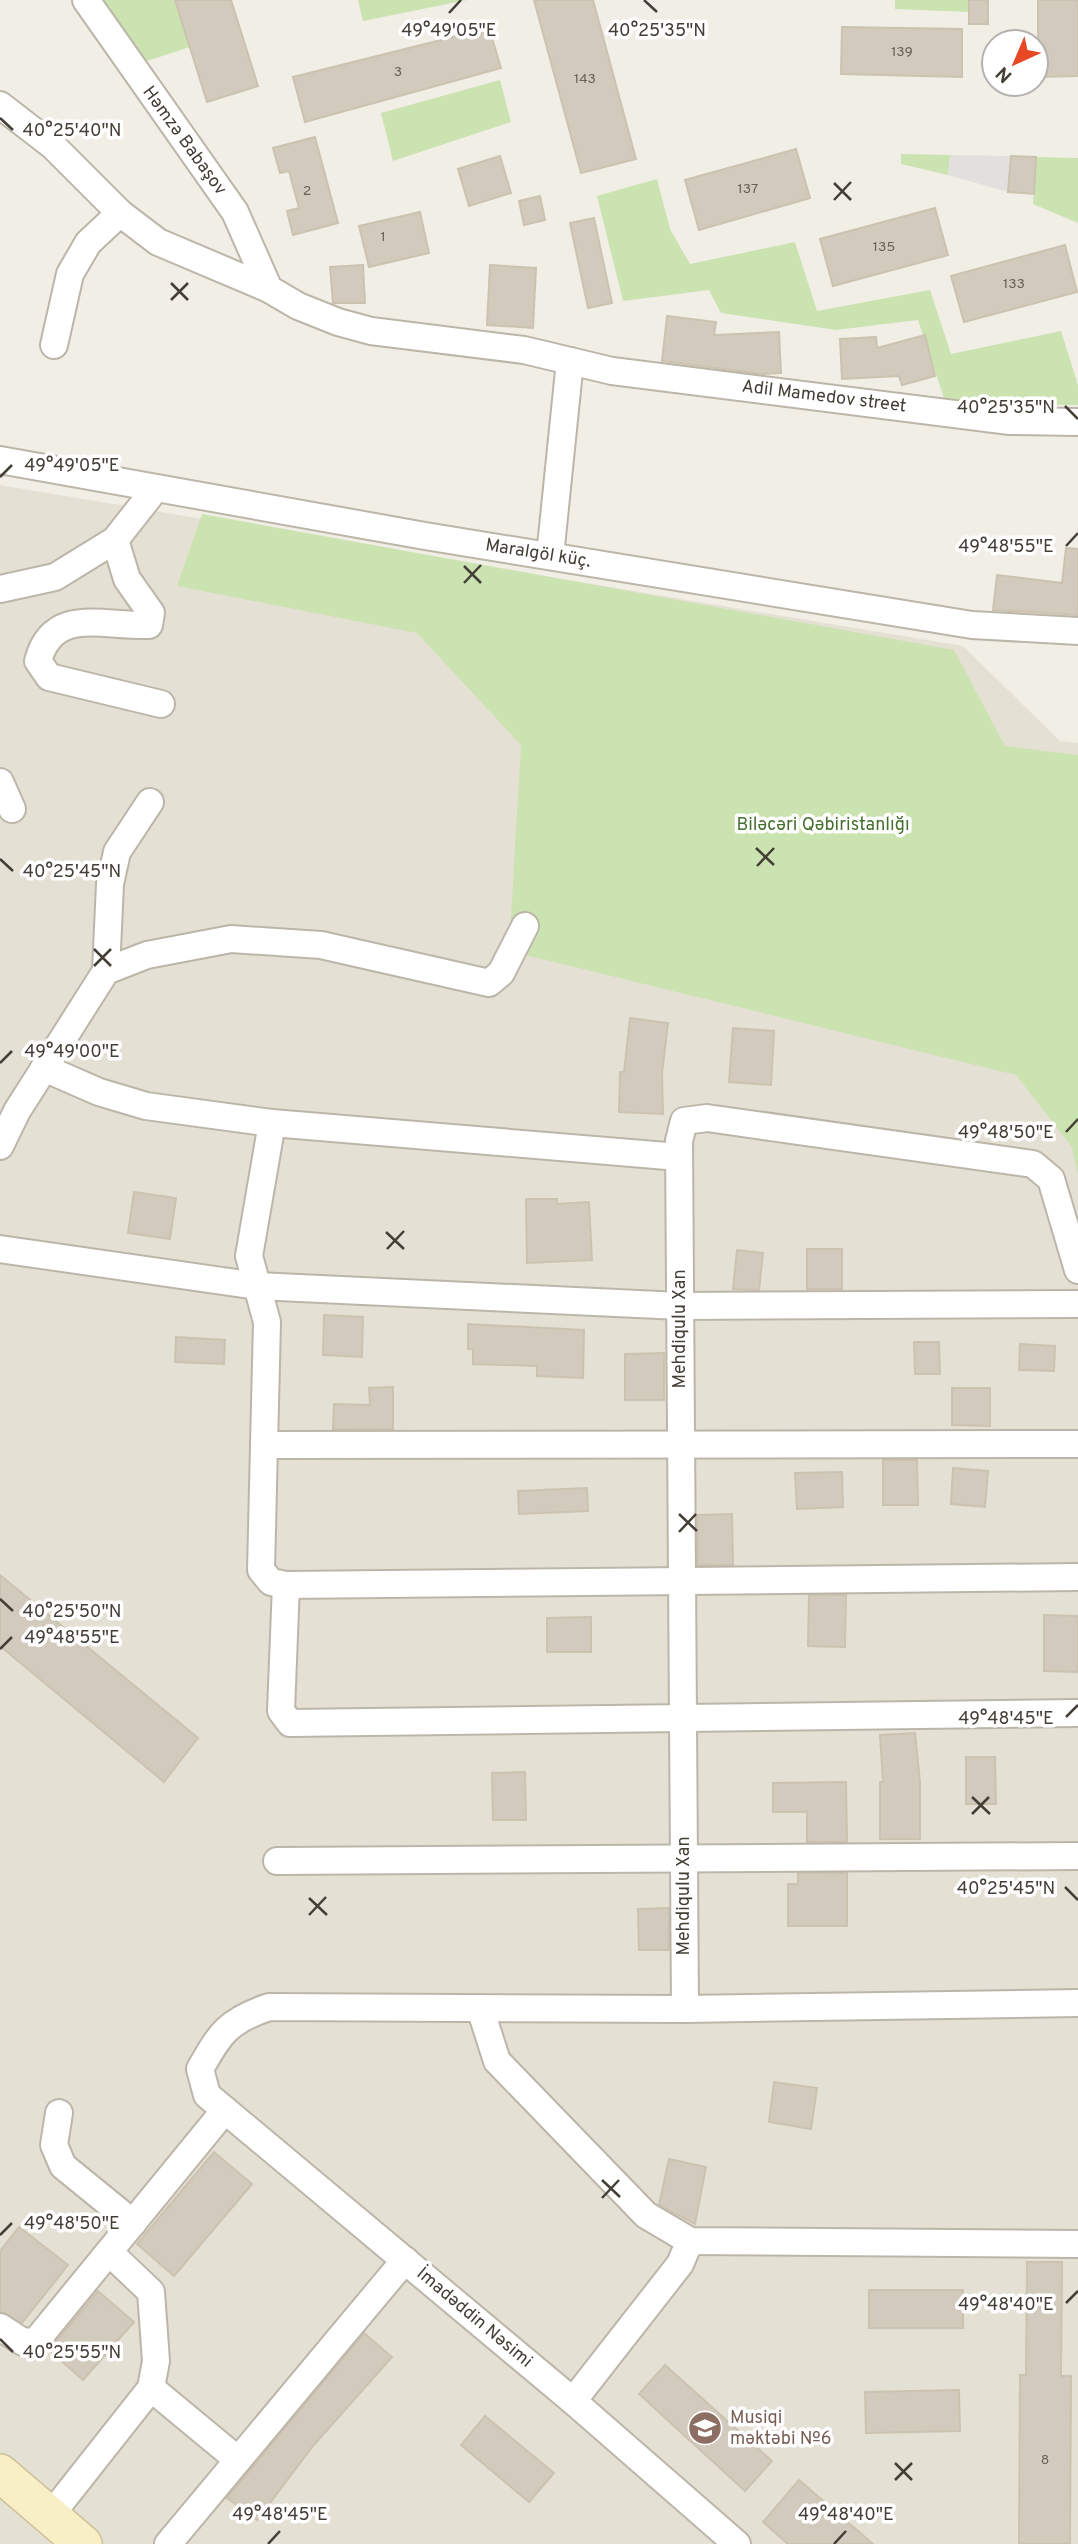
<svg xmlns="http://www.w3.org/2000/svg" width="1078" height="2544" viewBox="0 0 1078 2544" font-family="Overpass,sans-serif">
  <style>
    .residential { fill: #e5e0d4 }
    .green { fill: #cbe2b1 }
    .parking { fill: #e2e0dd }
    .building { fill: #d2cabc; stroke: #ccc2b0; stroke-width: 2 }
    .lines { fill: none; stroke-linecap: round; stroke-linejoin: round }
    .street-casing { stroke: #bcb6a9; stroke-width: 30 }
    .secondary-casing { stroke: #cdc198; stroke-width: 40 }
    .street { stroke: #fff; stroke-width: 26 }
    .secondary { stroke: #f9efc7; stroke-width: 37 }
    .ticks { fill: none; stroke: #433e36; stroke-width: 2.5 }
    .labels { text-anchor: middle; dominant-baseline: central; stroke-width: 7; stroke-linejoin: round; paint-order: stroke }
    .number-label { font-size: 14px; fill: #676158 }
    .street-label { font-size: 18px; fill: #433e36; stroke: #fff }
    .park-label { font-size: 18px; fill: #456f2e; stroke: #fff }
    .education-label { font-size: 18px; fill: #785e54; stroke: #fff; text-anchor: start }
    .ticks-label { font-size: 18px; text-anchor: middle; fill: #433e36; stroke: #fff; stroke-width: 7; stroke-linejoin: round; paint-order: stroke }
  </style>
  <rect width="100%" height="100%" fill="#f1eee6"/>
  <polygon class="residential" points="0,485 963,646 1060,741 1078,743 1078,2544 0,2544"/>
  <g class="green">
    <polygon points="101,0 175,0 190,47 144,62"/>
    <polygon points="358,0 467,0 363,21"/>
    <polygon points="895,0 969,0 969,12 895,9"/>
    <polygon points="500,80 511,122 393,161 381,113"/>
    <polygon points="901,154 950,155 948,175 901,164"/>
    <polygon points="1036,157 1078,158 1078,223 1033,204"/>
    <polygon points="657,179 670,229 690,264 795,242 817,311 930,290 951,354 1061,331 1078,385 1078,405 946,404 918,320 836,330 721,313 709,290 623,301 597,196"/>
    <polygon points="202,514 954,650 1005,746 1078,755 1078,1175 1072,1147 1016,1075 509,951 521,745 417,633 177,586"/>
  </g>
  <polygon class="parking" points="950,155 1011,156 1008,192 948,175"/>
  <g class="building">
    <polygon points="175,0 231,0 258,86 207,102"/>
    <polygon points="534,0 593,0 636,159 581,173"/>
    <rect x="969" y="0" width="19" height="24"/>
    <polygon points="1038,0 1078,0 1078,76 1038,77"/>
    <polygon points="842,27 962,29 962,77 841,74"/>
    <polygon points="489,28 501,68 305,122 293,77"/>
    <polygon points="315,137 338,223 293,235 287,211 299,208 289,171 280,173 273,148"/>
    <polygon points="796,149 810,198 699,230 685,180"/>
    <polygon points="500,156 511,193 469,206 458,169"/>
    <polygon points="1011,156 1036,157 1034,194 1008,192"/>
    <polygon points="540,196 545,220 524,225 519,201"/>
    <polygon points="935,208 948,255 833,286 820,239"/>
    <polygon points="420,212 429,253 369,267 359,226"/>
    <polygon points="594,218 612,303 588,308 570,223"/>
    <polygon points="1065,245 1077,292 964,322 951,276"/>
    <polygon points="363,265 365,303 333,303 330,267"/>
    <polygon points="490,265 536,268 533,328 487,325"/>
    <polygon points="667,316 716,322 714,335 779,332 781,373 761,374 662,361"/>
    <polygon points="925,335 935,376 902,385 899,376 842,379 840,339 876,337 877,348"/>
    <polygon points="1066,548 1078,549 1078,615 993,610 997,575 1062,583"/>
    <polygon points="630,1018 668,1023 662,1074 663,1114 619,1112 620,1072 624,1072"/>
    <polygon points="733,1028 774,1031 771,1085 729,1082"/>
    <polygon points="134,1192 176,1198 170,1239 128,1233"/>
    <polygon points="526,1199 557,1199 557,1204 589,1202 592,1260 527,1263"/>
    <rect x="807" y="1249" width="35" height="40"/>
    <polygon points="737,1250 763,1253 759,1290 733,1289"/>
    <polygon points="324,1315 363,1317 362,1357 323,1355"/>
    <polygon points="468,1324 584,1330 583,1378 537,1376 537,1366 473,1364 473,1349 468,1349"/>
    <polygon points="176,1337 225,1340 224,1364 175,1362"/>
    <polygon points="914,1342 939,1342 940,1374 915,1374"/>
    <polygon points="1020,1344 1055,1346 1054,1371 1019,1370"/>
    <polygon points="664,1353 664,1400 625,1400 625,1354"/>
    <polygon points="393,1387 393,1429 333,1429 334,1404 370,1405 369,1388"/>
    <polygon points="952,1388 990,1388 990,1426 952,1425"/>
    <polygon points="883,1460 917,1460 918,1505 883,1505"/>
    <polygon points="953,1468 988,1471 985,1507 951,1504"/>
    <polygon points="842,1472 843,1507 797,1509 795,1473"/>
    <polygon points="587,1488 588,1511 519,1514 518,1491"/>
    <polygon points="732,1514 733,1565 698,1565 697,1515"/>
    <polygon points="0,1575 198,1738 164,1782 0,1646"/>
    <polygon points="809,1595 846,1595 845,1647 808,1646"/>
    <polygon points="1044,1615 1078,1616 1078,1672 1044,1671"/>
    <polygon points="591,1617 591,1652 547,1652 547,1618"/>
    <polygon points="915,1733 920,1782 920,1839 880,1839 880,1782 883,1782 880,1735"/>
    <polygon points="966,1757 995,1757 996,1804 966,1804"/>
    <polygon points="525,1772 526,1820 493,1820 492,1773"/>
    <polygon points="846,1782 847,1842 807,1842 807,1812 773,1812 773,1783"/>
    <polygon points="798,1873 847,1873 847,1926 788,1926 788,1884 798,1884"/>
    <polygon points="669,1908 669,1950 639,1950 638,1909"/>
    <polygon points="774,2082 817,2088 811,2129 769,2122"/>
    <polygon points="214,2152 252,2184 174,2276 137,2244"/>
    <polygon points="669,2159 706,2167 695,2224 659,2205"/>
    <polygon points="19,2227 68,2265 22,2323 0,2311 0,2251"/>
    <polygon points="1027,2262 1062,2262 1061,2376 1071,2376 1070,2544 1019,2544 1020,2375 1026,2375"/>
    <rect x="869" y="2290" width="94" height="38"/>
    <polygon points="98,2291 134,2322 83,2380 49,2350"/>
    <polygon points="364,2333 392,2357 313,2446 257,2520 227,2498"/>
    <polygon points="665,2365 772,2461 745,2491 639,2394"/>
    <polygon points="959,2390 960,2431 866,2433 865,2392"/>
    <polygon points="485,2416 554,2473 529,2502 461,2445"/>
    <polygon points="799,2480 873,2544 788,2544 763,2522"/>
  </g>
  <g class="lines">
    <g class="street-casing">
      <g id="street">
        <polyline points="86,0 235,212 269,289 298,306 338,322 371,331 524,350 612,371 1010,421 1078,422"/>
        <polyline points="0,105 53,146 120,213 158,242 269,289"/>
        <polyline points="54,345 70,274 88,243 120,213"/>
        <polyline points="0,460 425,536 972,625 1078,631"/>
        <path d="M115 540 127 579 151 613 149 625C104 627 53 605 38 661L49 677 161 704"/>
        <polyline points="550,556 570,361"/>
        <polyline points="0,589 55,577 115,540 156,488"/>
        <polyline points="0,782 12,809"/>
        <polyline points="106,971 110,884 117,852 150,802"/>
        <polyline points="44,1068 99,1092 146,1106 272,1123 679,1157"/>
        <polyline points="272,1123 249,1256 267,1322 261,1570 271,1582 286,1585 1078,1577"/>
        <polyline points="0,1146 17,1111 106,971 147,955 231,939 321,945 489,983 501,973 525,926"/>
        <polyline points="0,1249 257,1286 680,1306 1078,1304"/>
        <polyline points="264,1445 1078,1444"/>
        <polyline points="286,1585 281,1711 290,1723 1078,1713"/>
        <polyline points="277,1861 1078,1856"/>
        <polyline points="480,2008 497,2061 646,2215 690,2241 1078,2244"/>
        <polyline points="685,2009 679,1141 684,1121 707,1118 1033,1164 1051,1179 1078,1270"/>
        <polyline points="59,2113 54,2145 63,2166 133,2223"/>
        <polyline points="0,2327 23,2342 36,2341 225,2110"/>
        <polyline points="151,2388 238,2460"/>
        <polyline points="573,2401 680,2264 690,2241"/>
        <polyline points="50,2516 151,2388 156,2361 151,2292 109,2252"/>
        <polyline points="168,2544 405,2260"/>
        <path d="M737 2544 573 2401 207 2095 200 2069C221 2032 228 2021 269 2007L685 2009 1078 2003"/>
      </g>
    </g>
    <g class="secondary-casing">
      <polyline id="secondary" points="0,2473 83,2544"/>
    </g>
    <use href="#street" class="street"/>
    <use href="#secondary" class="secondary"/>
  </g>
  <path class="ticks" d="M644 0 657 12M449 13 461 0M0 118 13 130M834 183 851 200M834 200 851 182M171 283 188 300M171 300 188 283M1065 406 1078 419M0 477 12 465M1066 546 1078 533M464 566 481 583M464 583 481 565M756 848 774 865M0 859 13 871M757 866 774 848M94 949 111 966M94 966 111 949M0 1063 12 1051M1066 1132 1078 1119M386 1232 404 1249M387 1249 404 1231M679 1514 697 1531M679 1532 696 1514M0 1599 13 1611M0 1649 12 1637M1066 1717 1078 1705M972 1797 990 1814M972 1814 989 1797M1065 1887 1078 1900M309 1898 327 1915M309 1915 326 1897M602 2180 620 2197M602 2198 619 2180M0 2235 12 2223M1066 2303 1078 2291M0 2339 13 2352M895 2463 912 2480M895 2480 912 2463M268 2544 280 2531M834 2544 846 2531"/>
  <defs>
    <g id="school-disc" transform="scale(1.75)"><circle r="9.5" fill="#8d6e63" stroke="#fff"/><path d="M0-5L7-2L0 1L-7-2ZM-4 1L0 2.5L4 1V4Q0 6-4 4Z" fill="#fff"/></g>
  </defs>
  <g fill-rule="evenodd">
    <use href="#school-disc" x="705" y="2428"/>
  </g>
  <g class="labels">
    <g class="number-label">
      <text x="902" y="52">139</text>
      <text x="398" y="72">3</text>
      <text x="585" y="79">143</text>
      <text x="748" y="189">137</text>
      <text x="307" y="191">2</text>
      <text x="383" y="237">1</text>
      <text x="884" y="247">135</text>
      <text x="1014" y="284">133</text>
      <text x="1045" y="2460">8</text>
    </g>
    <g class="street-label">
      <text transform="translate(184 141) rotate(54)">Həmzə Babaşov</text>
      <text transform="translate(824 397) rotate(7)">Adil Mamedov street</text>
      <text transform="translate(538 554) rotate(9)">Maralgöl küç.</text>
      <text transform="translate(680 1329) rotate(-90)">Mehdiqulu Xan</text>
      <text transform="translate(684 1896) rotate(-90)">Mehdiqulu Xan</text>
      <text transform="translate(474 2318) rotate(40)">İmadəddin Nəsimi</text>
    </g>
    <g class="park-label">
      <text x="823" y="825">Biləcəri Qəbiristanlığı</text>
    </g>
    <g class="education-label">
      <text x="730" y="2418">Musiqi<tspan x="730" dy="21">məktəbi №6</tspan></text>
    </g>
  </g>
  <g class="ticks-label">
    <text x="657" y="36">40°25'35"N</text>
    <text x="449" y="36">49°49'05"E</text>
    <text x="72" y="136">40°25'40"N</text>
    <text x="1006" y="413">40°25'35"N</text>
    <text x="72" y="471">49°49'05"E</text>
    <text x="1006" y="552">49°48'55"E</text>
    <text x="72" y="877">40°25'45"N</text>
    <text x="72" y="1057">49°49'00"E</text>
    <text x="1006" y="1138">49°48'50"E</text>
    <text x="72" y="1617">40°25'50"N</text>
    <text x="72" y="1643">49°48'55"E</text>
    <text x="1006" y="1724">49°48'45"E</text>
    <text x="1006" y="1894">40°25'45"N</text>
    <text x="72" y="2229">49°48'50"E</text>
    <text x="1006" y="2310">49°48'40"E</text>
    <text x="72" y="2358">40°25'55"N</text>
    <text x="280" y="2520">49°48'45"E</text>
    <text x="846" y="2520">49°48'40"E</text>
  </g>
  <g transform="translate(1015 63) rotate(224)"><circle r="33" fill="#ffffff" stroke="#b4b2af" stroke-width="2"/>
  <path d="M0-5L12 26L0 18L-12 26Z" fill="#e74927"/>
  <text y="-10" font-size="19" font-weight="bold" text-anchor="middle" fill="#433e36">N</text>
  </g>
</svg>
